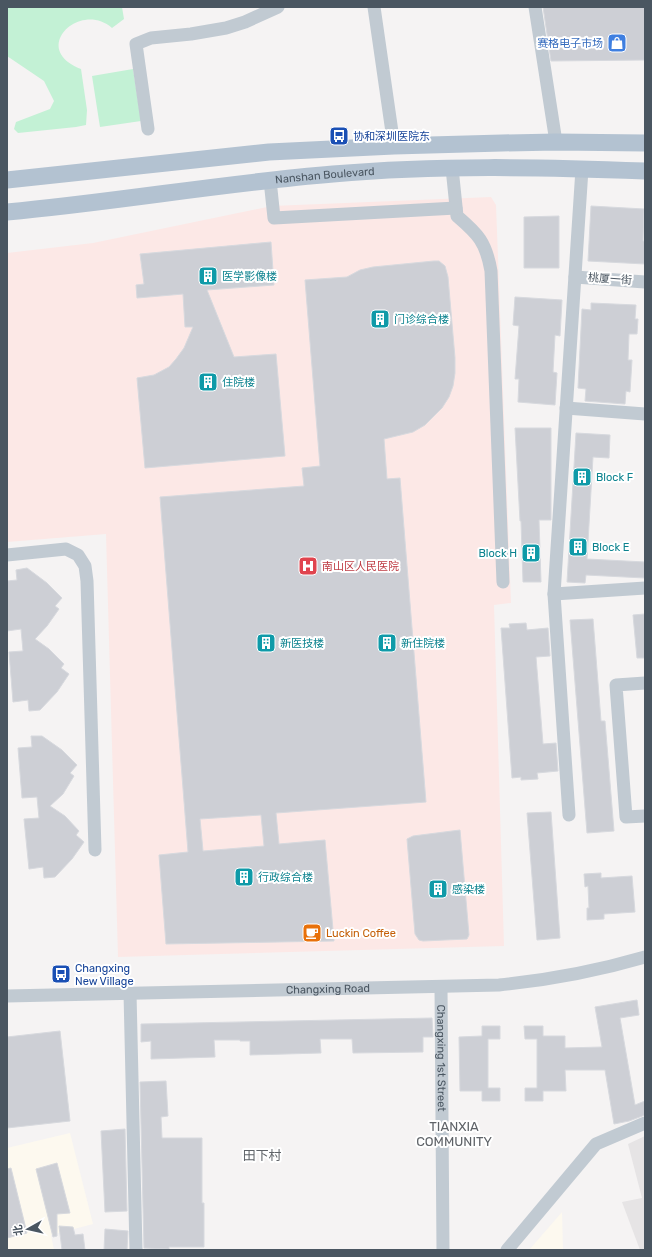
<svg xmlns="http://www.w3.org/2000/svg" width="652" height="1257" viewBox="0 0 652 1257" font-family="Rubik,'Noto Sans SC',sans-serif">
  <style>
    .commercial { fill: #fdf9ef }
    .education { fill: #e6e4e5 }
    .medical { fill: #fce8e6 }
    .green { fill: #c3f1d5 }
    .building { fill: #cdcfd5; stroke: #d7d9de; fill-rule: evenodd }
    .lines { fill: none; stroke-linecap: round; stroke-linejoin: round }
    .minor { stroke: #c1cad2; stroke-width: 13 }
    .major { stroke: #b3c2d1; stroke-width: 17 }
    .labels { text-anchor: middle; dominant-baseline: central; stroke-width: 4; stroke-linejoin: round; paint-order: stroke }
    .shop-label { font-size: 11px; fill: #366cbe; stroke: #fff; text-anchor: end }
    .transit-label { font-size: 11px; fill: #164399; stroke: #fff; text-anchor: start }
    .street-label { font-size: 11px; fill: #4a5661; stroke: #fff }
    .culture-label { font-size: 11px; fill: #0d838f; stroke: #fff; text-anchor: start }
    .health-label { font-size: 11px; fill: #be3a42; stroke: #fff; text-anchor: start }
    .food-label { font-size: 11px; fill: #c56008; stroke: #fff; text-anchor: start }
    .quarter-label { font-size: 13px; fill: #5f6368; stroke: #fff }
  </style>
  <rect width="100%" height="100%" fill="#f5f3f3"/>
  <g class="commercial">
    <polygon points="70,1133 93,1224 51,1235 54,1250 7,1250 7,1148"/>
    <polygon points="562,1212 563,1250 529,1250"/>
  </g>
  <polygon class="education" points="645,1136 645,1250 640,1250 622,1202 642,1198 628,1144"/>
  <polygon class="medical" points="491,197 496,205 511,603 494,605 504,946 118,957 106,534 7,542 7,253 93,243 272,206"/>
  <g class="green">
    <path d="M7 7H122L124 19 112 28C80 0 29 49 81 69L87 110 86 125 76 127 18 133 14 129 16 122 50 109 54 101 44 81 7 56Z"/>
    <polygon points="133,69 141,121 100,127 92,76"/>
  </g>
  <g class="building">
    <polygon points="543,7 645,7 645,60 551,61"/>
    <polygon points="591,206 644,209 643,241 645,241 645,264 588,261"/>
    <polygon points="559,216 559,268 524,268 524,217"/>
    <polygon points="271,242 274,285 207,290 234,357 276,354 285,456 145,468 137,378 154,375 169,367 176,359 184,348 193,327 185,327 183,294 137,298 136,285 144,284 140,254"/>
    <path d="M434 261H439L445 266 448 277 455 358V373L453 386 449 397 442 408 425 425 413 432 384 439 387 479 400 478 426 802 276 813 279 844 325 840 334 941 166 944 159 855 188 852 160 497 304 486 302 468 320 466 305 280 347 277 360 270 373 267ZM261 815 264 846 203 851 200 819Z"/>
    <polygon points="515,297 562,300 560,336 555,335 553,372 557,373 555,405 518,402 519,379 515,379 519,326 513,325"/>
    <polygon points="591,303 636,305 635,319 638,319 637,334 629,334 628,360 632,360 630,392 626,391 625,404 585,401 586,389 578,388 582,309 591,310"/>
    <polygon points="515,428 551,428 551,520 539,520 541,582 523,582 521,521 520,521"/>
    <polygon points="576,433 610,435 609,458 593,457 587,559 645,562 645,578 586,575 585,583 567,582"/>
    <polygon points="27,568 47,583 62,598 55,606 59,609 47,626 35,639 49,649 64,664 61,668 69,674 57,692 40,710 29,711 28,700 13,702 9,652 23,651 21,629 7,631 7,581 17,580 16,570"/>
    <polygon points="645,614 645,658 637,658 633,615"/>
    <polygon points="593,619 601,721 605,721 614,831 587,833 570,620"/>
    <polygon points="526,623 527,630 548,628 550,656 536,657 543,744 556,743 558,771 537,773 538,779 521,780 521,777 512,778 501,628 510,628 509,624"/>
    <polygon points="31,736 42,736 62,750 77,765 70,773 74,776 63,794 50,806 65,816 79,831 76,835 84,842 72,859 55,877 44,878 43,867 29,869 24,819 39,818 37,797 22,798 18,748 32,747"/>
    <polygon points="551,812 560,938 537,940 527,813"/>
    <polygon points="460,830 469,935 467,939 423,941 419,940 415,934 407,839 413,836"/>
    <polygon points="601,873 601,878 632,876 635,912 604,914 604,919 587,920 587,908 589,908 588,886 585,887 584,874"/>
    <polygon points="637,1000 639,1015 620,1018 635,1105 645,1101 645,1115 629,1121 614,1124 605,1070 565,1070 566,1091 543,1091 543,1101 525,1101 525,1088 537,1088 537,1039 525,1039 524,1026 543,1026 543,1036 565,1036 565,1048 602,1047 595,1007"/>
    <polygon points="432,1018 433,1037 423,1037 423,1052 353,1053 352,1039 320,1039 321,1053 250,1055 250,1041 240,1041 240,1040 214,1040 215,1057 151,1059 151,1041 141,1042 141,1024"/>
    <polygon points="482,1026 500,1026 500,1039 488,1039 488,1088 500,1088 500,1101 482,1101 482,1091 460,1091 459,1037 482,1036"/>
    <polygon points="60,1031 70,1121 7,1128 7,1037"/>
    <polygon points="166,1081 168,1116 161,1117 162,1138 202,1138 202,1203 204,1203 204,1247 169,1247 169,1249 144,1248 140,1082"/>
    <polygon points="125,1129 127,1211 105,1212 101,1131"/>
    <polygon points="57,1163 70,1213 57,1214 57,1236 53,1237 36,1169"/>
    <polygon points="11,1168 27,1233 7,1238 7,1169"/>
    <polygon points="59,1226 73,1227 75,1235 83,1234 85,1250 62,1250"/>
    <polygon points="105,1229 128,1231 127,1250 104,1250"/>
  </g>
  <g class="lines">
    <g class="minor">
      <polyline points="374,7 394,146"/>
      <polyline points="535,7 556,142"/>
      <polyline points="148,129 136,44 151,38 191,34 226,28 245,22 278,7"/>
      <path d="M452 168 457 216C478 234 486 242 491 271L503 582"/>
      <polyline points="270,180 274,218 456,208"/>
      <polyline points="575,277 645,282"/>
      <polyline points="566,408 645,414"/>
      <polyline points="7,555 66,549 78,555 85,566 87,581 95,850"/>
      <polyline points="554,594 645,588"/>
      <polyline points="645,683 616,685 626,817 645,816"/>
      <polyline points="569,815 554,594 582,169"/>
      <path id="s1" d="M441 987 443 1250"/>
      <polyline points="130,993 136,1250"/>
      <path id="s2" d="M7 996 499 985C549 980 597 971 645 957"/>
      <polyline points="507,1250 596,1144 645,1123"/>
    </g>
    <g class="major">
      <polyline points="7,180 269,152 394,146 502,143 556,142 645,143"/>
      <path id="s3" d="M7 212C116 202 224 183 333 174 437 165 541 167 645 171"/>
    </g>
  </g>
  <defs>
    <g id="shop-square" transform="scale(1)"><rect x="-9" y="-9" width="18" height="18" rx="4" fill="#3f7fe0" stroke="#fff"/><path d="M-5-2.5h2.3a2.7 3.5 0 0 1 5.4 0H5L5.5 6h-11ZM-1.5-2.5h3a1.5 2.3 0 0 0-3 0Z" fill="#fff"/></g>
    <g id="bus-square" transform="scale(1)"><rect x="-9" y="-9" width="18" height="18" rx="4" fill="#1a4fb4" stroke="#fff"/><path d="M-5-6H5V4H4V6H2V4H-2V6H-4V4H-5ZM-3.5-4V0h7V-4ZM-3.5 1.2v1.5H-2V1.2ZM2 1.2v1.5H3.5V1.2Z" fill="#fff"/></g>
    <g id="building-square" transform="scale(1)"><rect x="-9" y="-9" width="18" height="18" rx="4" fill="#0f9aa8" stroke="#fff"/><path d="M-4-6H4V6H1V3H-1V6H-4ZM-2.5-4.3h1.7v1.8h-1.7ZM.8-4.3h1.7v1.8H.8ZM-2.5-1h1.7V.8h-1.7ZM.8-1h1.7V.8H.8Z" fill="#fff"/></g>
    <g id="hospital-square" transform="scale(1)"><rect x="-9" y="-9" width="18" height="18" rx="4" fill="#e0444e" stroke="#fff"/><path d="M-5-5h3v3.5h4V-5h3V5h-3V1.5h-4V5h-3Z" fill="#fff"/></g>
    <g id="cafe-square" transform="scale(1)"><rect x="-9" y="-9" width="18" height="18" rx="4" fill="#e8710a" stroke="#fff"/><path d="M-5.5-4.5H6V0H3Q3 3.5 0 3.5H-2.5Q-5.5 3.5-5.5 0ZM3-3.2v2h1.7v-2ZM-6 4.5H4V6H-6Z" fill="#fff"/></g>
  </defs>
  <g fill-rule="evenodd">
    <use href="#shop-square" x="617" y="43"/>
    <use href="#bus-square" x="339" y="136"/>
    <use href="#building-square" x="208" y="276"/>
    <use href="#building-square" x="380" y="319"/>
    <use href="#building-square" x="208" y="382"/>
    <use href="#building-square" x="582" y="477"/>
    <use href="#building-square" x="578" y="547"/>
    <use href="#building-square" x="531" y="553"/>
    <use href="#hospital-square" x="308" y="566"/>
    <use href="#building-square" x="266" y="643"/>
    <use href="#building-square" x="387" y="643"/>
    <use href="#building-square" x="244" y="877"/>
    <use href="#building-square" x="438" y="889"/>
    <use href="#cafe-square" x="312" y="933"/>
    <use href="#bus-square" x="61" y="974"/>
  </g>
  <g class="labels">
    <g class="shop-label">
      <text x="603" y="43">赛格电子市场</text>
    </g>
    <g class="transit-label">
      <text x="353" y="136">协和深圳医院东</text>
      <text x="75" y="968">Changxing<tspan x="75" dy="13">New Village</tspan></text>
    </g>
    <g class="street-label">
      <text stroke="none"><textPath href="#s3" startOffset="320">Nanshan Boulevard</textPath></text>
      <text transform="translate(610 279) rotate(4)">桃厦一街</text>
      <text stroke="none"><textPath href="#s2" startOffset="321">Changxing Road</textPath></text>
      <text stroke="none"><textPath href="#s1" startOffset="71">Changxing 1st Street</textPath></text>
    </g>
    <g class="culture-label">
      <text x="222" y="276">医学影像楼</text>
      <text x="394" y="319">门诊综合楼</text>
      <text x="222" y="382">住院楼</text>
      <text x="596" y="477">Block F</text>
      <text x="592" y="547">Block E</text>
      <text x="517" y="553" text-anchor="end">Block H</text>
      <text x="280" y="643">新医技楼</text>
      <text x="401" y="643">新住院楼</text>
      <text x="258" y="877">行政综合楼</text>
      <text x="452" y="889">感染楼</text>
    </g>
    <g class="health-label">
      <text x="322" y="566">南山区人民医院</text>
    </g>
    <g class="food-label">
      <text x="326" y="933">Luckin Coffee</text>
    </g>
    <g class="quarter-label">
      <text x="454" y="1126">TIANXIA<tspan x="454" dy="15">COMMUNITY</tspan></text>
      <text x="262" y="1155">田下村</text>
    </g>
  </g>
  <rect width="652" height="1257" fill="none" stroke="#4a5661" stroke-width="16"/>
  <g transform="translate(28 1229) rotate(262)" stroke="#ffffff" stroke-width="3" paint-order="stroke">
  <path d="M0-3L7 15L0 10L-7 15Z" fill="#4a5661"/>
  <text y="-6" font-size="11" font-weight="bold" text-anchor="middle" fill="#4a5661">北</text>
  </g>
</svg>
